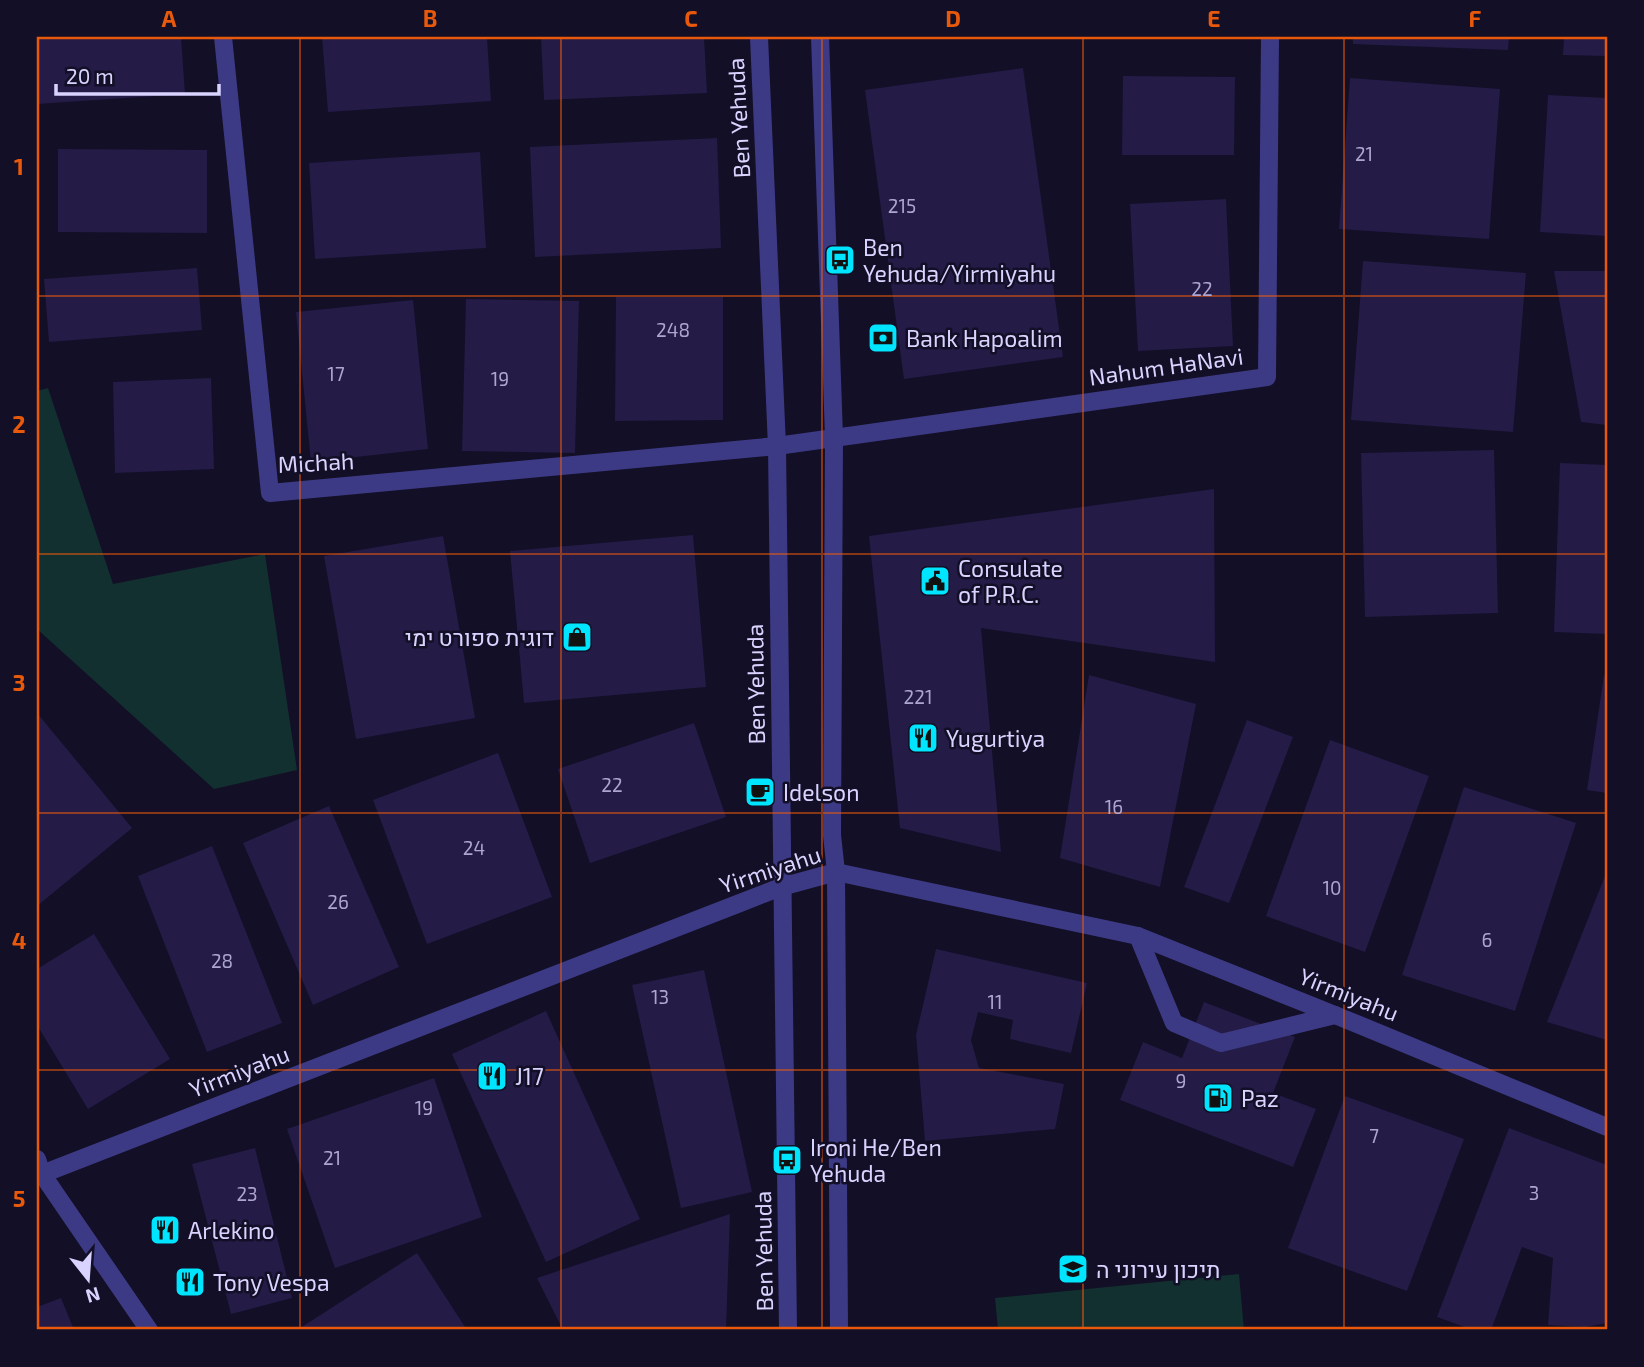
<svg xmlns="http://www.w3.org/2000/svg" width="1644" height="1367" viewBox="0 0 1644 1367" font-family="'Exo 2',Heebo,sans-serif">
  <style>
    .green { fill: #12302f }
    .building { fill: #241b47 }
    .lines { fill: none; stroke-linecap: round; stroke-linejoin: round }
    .service { stroke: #3d3a85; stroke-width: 18 }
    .minor { stroke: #3d3a85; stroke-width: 18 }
    .tertiary { stroke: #3d3a85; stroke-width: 18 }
    .grid { fill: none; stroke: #e8590c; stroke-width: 2; stroke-opacity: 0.55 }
    .labels { text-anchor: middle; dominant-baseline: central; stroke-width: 5; stroke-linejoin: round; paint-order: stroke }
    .number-label { font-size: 19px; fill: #aca6d1 }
    .street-label { font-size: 23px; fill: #d9d4ff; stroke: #130f26 }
    .poi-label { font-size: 23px; fill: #d9d4ff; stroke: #130f26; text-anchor: start }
    .neatline { fill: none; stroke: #e8590c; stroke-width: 2.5 }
    .grid-label { font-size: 23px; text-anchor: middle; font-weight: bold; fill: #e8590c }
  </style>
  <rect width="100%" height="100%" fill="#130f26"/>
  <g class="green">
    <polygon points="48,388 113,584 265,554 297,770 214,789 37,629 37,391"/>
    <polygon points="1239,1274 1244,1330 998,1330 995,1298"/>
  </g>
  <g class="building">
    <polygon points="37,37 181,37 185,94 37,104"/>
    <polygon points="322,37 487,37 491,101 328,112"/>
    <polygon points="541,37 704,37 707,93 544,100"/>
    <polygon points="1353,37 1509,37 1508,50 1353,44"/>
    <polygon points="1564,37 1607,37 1607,56 1563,55"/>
    <polygon points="1023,68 1063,357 904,379 865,90"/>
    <polygon points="1123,76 1235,77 1234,155 1122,155"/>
    <polygon points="1350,78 1500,89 1489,239 1339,229"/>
    <polygon points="1548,95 1607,98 1607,236 1540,232"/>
    <polygon points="717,138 721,248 535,257 530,147"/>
    <polygon points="58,149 207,150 207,233 58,232"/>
    <polygon points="480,152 486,248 315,259 309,163"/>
    <polygon points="1226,199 1233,346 1138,351 1130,204"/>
    <polygon points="1363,261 1526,273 1513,432 1351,420"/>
    <polygon points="197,268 202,330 49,342 44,279"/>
    <polygon points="1554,271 1607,271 1607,425 1581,422"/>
    <polygon points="616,297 723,297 723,420 615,421"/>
    <polygon points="466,299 579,301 575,453 462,451"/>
    <polygon points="413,300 428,449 311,462 296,312"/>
    <polygon points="211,378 214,469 115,473 113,382"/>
    <polygon points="1494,450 1498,613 1365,617 1361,453"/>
    <polygon points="1560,463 1607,465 1607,634 1554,632"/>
    <polygon points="1214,489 1215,662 981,628 1001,852 900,828 869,536"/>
    <polygon points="693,535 706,687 524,703 510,551"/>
    <polygon points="443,536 475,718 356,739 324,556"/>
    <polygon points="1089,675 1196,704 1160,887 1060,858"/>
    <polygon points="1604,675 1607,676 1607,793 1587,790"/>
    <polygon points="37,713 132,828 37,906"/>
    <polygon points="1247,720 1293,737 1229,903 1184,887"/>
    <polygon points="694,723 726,817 590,863 558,769"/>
    <polygon points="1330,740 1429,776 1365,952 1266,916"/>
    <polygon points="498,753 552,897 427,944 373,800"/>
    <polygon points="1464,787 1576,823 1515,1011 1402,975"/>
    <polygon points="329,806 399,967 313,1005 243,843"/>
    <polygon points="212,846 282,1023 207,1052 138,876"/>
    <polygon points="1607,871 1607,1040 1547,1022"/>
    <polygon points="94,934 170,1059 88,1109 37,1025 37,969"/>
    <polygon points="936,949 1087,983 1071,1053 1010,1039 1013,1020 978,1012 971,1040 979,1068 1064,1084 1055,1129 925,1141 916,1035"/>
    <polygon points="704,970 752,1192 681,1208 632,985"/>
    <polygon points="1204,1002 1295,1037 1273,1093 1316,1109 1293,1167 1120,1100 1143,1042 1182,1058"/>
    <polygon points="546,1011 640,1219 546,1262 452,1054"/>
    <polygon points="434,1078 482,1217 335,1268 287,1129"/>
    <polygon points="1345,1096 1464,1139 1407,1291 1288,1248"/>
    <polygon points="1509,1128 1607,1165 1607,1323 1585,1327 1548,1325 1553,1258 1522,1247 1491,1330 1473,1330 1437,1317"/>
    <polygon points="255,1148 292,1298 231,1314 192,1164"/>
    <polygon points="730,1214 726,1330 563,1330 537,1278"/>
    <polygon points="417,1253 467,1330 297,1330"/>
    <polygon points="61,1298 74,1330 37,1330 37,1307"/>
  </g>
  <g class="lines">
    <g class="service">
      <polyline points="820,37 834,437 832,835 836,872 839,1330"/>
      <polyline points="1138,936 1174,1023 1221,1043 1335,1015"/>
    </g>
    <g class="minor">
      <polyline points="223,37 270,493 777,446 1267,377 1270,37"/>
      <polyline points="37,1176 740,903 781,887 836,872 1138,936 1335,1015 1607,1127"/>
    </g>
    <g class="tertiary">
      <polyline points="759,37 777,446 788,1330"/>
      <polyline points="37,1159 42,1174 149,1330"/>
    </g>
  </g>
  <path class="grid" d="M300 37V1330M561 37V1330M822 37V1330M1083 37V1330M1344 37V1330M37 296H1607M37 554H1607M37 813H1607M37 1070H1607"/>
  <defs>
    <g id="bus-square" transform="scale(1.575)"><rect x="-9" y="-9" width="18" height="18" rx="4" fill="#00e5ff" stroke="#130f26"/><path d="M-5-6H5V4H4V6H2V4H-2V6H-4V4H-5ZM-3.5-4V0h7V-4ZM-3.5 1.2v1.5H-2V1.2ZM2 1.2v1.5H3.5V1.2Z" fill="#111"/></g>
    <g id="bank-square" transform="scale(1.575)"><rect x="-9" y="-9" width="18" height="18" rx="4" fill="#00e5ff" stroke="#130f26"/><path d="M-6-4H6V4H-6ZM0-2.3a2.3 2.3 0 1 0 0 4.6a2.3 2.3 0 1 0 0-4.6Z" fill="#111"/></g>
    <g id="civic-square" transform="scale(1.575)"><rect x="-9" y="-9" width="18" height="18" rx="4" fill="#00e5ff" stroke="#130f26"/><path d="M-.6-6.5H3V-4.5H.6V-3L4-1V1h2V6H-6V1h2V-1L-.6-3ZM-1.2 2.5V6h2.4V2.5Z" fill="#111"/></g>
    <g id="shop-square" transform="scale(1.575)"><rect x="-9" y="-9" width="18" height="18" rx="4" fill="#00e5ff" stroke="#130f26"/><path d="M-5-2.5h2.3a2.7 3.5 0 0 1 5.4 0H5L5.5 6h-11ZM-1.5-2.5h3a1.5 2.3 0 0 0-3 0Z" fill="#111"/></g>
    <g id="restaurant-square" transform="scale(1.575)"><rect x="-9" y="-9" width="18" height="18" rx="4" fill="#00e5ff" stroke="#130f26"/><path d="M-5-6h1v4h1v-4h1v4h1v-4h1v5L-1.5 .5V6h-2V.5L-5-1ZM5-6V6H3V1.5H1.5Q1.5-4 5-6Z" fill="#111"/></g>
    <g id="cafe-square" transform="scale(1.575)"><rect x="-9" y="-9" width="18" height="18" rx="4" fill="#00e5ff" stroke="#130f26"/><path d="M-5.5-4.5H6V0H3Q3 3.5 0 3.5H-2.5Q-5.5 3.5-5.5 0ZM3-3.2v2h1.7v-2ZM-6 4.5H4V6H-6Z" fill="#111"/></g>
    <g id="fuel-square" transform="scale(1.575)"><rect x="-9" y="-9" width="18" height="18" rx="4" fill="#00e5ff" stroke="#130f26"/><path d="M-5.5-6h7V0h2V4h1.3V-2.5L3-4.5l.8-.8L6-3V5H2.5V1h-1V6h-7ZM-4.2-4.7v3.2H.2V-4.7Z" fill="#111"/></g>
    <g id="school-square" transform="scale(1.575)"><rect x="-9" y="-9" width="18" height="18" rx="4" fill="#00e5ff" stroke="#130f26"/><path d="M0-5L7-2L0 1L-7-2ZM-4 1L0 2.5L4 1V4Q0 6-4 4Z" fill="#111"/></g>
  </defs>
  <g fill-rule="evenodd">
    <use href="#bus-square" x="840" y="260"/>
    <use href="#bank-square" x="883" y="338"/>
    <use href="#civic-square" x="935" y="581"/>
    <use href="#shop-square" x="577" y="637"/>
    <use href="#restaurant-square" x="923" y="738"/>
    <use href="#cafe-square" x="760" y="792"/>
    <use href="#restaurant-square" x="492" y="1076"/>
    <use href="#fuel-square" x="1218" y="1098"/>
    <use href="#bus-square" x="787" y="1160"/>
    <use href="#restaurant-square" x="165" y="1230"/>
    <use href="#school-square" x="1073" y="1269"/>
    <use href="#restaurant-square" x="190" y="1282"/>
  </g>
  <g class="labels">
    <g class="number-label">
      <text x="1364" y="153">21</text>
      <text x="902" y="205">215</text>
      <text x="1202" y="288">22</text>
      <text x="673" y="329">248</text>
      <text x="336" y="373">17</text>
      <text x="500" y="378">19</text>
      <text x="918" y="696">221</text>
      <text x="612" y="784">22</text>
      <text x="1114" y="806">16</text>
      <text x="474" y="847">24</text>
      <text x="1332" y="887">10</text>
      <text x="338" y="901">26</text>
      <text x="1487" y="939">6</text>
      <text x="222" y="960">28</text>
      <text x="660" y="996">13</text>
      <text x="995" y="1001">11</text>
      <text x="1181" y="1080">9</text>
      <text x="424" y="1107">19</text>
      <text x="1374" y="1135">7</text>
      <text x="332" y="1157">21</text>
      <text x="1534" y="1192">3</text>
      <text x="247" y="1193">23</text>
    </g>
    <g class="street-label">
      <text transform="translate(738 118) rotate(-93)">Ben Yehuda</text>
      <text transform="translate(1166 366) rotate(-8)">Nahum HaNavi</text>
      <text transform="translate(316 462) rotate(-3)">Michah</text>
      <text transform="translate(755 684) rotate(-91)">Ben Yehuda</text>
      <text transform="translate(770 869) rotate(-18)">Yirmiyahu</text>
      <text transform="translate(1349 994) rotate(22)">Yirmiyahu</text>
      <text transform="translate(239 1071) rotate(-21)">Yirmiyahu</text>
      <text transform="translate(763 1251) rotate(-91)">Ben Yehuda</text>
    </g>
    <g class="poi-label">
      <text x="863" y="247">Ben<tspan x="863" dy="26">Yehuda/Yirmiyahu</tspan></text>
      <text x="906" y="338">Bank Hapoalim</text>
      <text x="958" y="568">Consulate<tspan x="958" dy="26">of P.R.C.</tspan></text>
      <text x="554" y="637" text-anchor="end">דוגית ספורט ימי</text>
      <text x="946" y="738">Yugurtiya</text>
      <text x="783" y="792">Idelson</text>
      <text x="515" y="1076">J17</text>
      <text x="1241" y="1098">Paz</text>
      <text x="810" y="1147">Ironi He/Ben<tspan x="810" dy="26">Yehuda</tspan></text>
      <text x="188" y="1230">Arlekino</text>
      <text x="1096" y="1269">תיכון עירוני ה</text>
      <text x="213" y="1282">Tony Vespa</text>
    </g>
  </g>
  <rect width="1644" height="1367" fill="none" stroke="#130f26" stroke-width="77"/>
  <g transform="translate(88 1279) rotate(163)" stroke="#130f26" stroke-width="5" paint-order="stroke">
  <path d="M0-5L12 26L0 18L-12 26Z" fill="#d9d4ff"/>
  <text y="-10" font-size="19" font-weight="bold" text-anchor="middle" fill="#d9d4ff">N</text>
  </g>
  <path d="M56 84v10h163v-10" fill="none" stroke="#d9d4ff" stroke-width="3.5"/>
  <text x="66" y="84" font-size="21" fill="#d9d4ff" stroke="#130f26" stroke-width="5" paint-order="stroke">20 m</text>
  <rect x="38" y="38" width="1568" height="1290" class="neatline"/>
  <g class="grid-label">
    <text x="169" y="27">A</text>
    <text x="430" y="27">B</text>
    <text x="691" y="27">C</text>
    <text x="953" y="27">D</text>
    <text x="1214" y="27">E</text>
    <text x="1475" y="27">F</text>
    <text x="19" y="175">1</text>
    <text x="19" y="433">2</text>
    <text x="19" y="691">3</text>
    <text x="19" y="949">4</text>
    <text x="19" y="1207">5</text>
  </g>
</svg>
